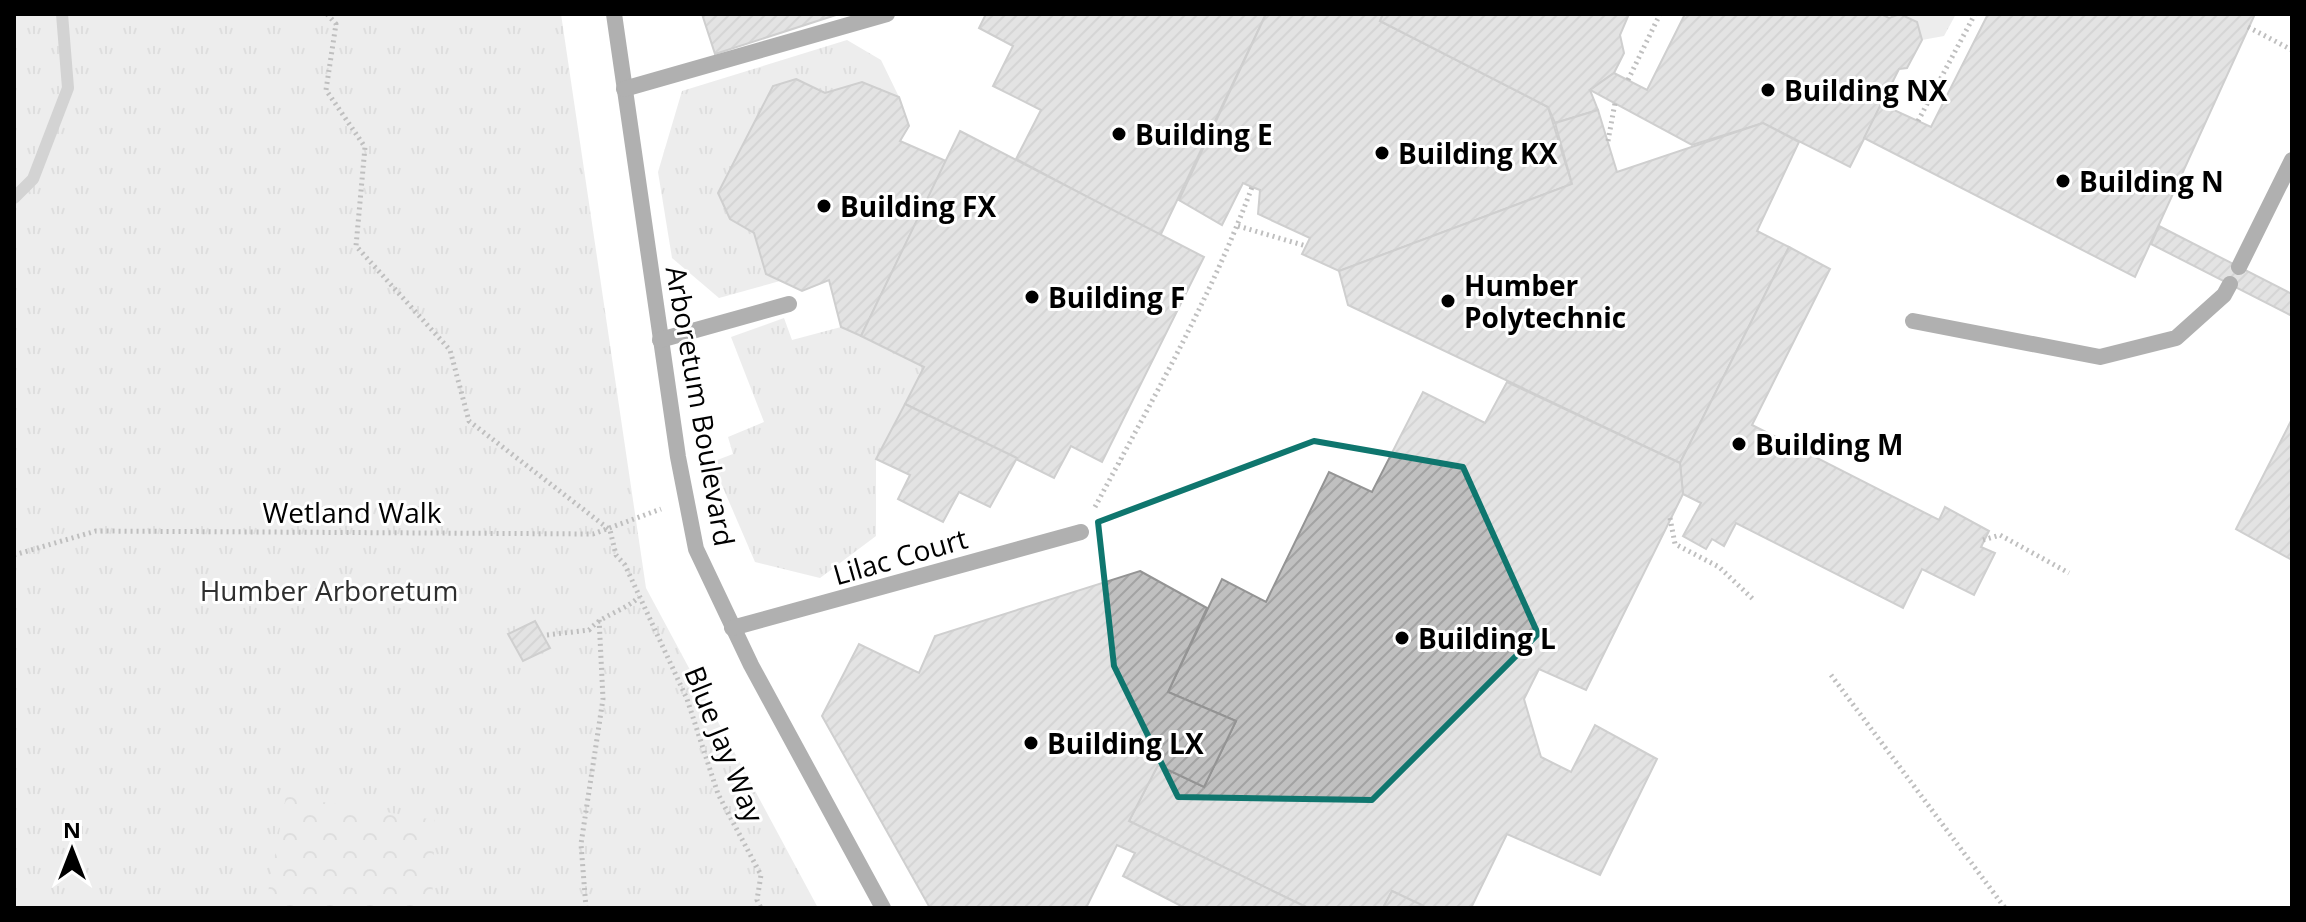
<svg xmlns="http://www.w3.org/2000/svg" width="2306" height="922" viewBox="0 0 2306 922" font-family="'Open Sans',sans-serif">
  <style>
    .grass { fill: url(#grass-tufts) }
    .forest { fill: url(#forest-crowns) }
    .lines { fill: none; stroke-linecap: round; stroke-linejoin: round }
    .stream { stroke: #9e9e9e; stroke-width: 12 }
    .building { fill: url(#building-hatch); stroke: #949494; stroke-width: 2 }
    .path { stroke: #727272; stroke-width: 5; stroke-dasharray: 2 4; stroke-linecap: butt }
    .lane { stroke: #505050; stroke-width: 16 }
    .marked { fill: none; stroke: #0f766e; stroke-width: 6; stroke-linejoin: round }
    .poi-dot { fill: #000; stroke: #fff; stroke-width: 3 }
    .labels { text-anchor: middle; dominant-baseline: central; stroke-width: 6; stroke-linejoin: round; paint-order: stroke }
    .poi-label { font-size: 28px; font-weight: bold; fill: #000; stroke: #fff; text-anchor: start }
    .street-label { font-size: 28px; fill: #000; stroke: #fff }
    .park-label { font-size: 28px; fill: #2e2e2e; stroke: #fff }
  </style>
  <defs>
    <pattern id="grass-tufts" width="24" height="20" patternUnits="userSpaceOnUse" patternTransform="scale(2)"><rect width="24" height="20" fill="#d7d7d7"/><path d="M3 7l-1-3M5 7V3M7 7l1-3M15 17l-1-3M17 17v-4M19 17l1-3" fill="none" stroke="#b7b7b7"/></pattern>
    <pattern id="forest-crowns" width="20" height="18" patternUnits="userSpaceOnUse" patternTransform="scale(2)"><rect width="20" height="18" fill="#d7d7d7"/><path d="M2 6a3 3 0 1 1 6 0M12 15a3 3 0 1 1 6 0" fill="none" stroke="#b7b7b7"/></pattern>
    <pattern id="building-hatch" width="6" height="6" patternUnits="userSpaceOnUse" patternTransform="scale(2)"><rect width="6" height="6" fill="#c0c0c0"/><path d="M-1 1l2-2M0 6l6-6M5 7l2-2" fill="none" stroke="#a3a3a3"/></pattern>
  </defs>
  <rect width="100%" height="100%" fill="#fff"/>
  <g class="grass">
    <polygon points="14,14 561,14 646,588 818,908 14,908"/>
    <polygon points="1900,14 1956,14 1944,36 1922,40 1917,22"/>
    <polygon points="847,40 881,60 899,97 825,93 796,79 773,86 718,193 730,219 754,233 766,274 780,281 719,298 672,258 658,172 682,91"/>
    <polygon points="784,318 792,340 841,327 924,367 876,458 876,536 820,578 755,562 712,462 733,454 728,437 764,422 731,337"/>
  </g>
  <polygon class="forest" points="286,796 435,820 432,908 265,908"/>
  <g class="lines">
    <polyline class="stream" points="14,198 33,179 68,88 62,14"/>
  </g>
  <g class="building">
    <polygon points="702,14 839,14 715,54"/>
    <polygon points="986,14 1266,14 1160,236 1016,159 1041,110 993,86 1013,46 979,28"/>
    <polygon points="1266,14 1383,14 1380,21 1548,107 1572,184 1339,271 1302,254 1310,238 1258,214 1260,190 1252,187 1243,183 1222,225 1179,200"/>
    <polygon points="1383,14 1629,14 1620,35 1624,53 1614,73 1590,90 1598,110 1555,123 1548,107 1380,21"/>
    <polygon points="1685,14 1881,14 1889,18 1900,14 1917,22 1922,40 1907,68 1899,69 1850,167 1763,123 1692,145 1590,90 1614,73 1647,90"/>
    <polygon points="1988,14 2255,14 2135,277 1864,138 1881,104 1931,127"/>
    <polygon points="796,79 825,93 862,82 899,97 909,126 900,141 946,161 861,336 841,327 829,280 802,291 766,274 754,233 730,219 718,193 773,86"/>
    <polygon points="1598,110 1617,172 1763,123 1799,142 1757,231 1789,247 1680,463 1348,305 1339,271 1572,184 1555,123"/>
    <polygon points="960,131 1204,257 1102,462 1071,446 1054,478 905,404 924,367 861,336"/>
    <polygon points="2159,226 2292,294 2292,316 2151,244"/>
    <polygon points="1789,247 1830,269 1752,425 1939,520 1945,507 1989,531 1981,547 1995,553 1974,595 1922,569 1903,608 1736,523 1724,546 1712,539 1706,549 1683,536 1701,503 1683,494 1680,463"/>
    <polygon points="1507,382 1680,463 1683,494 1586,690 1539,669 1524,699 1541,757 1571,772 1595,725 1657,759 1600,875 1507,834 1471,908 1426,908 1392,891 1383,908 1308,908 1129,821 1158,765 1204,787 1236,721 1168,692 1222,579 1266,602 1329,472 1372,492 1423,392 1485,423"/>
    <polygon points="905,404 1017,458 990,507 959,492 943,522 898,499 910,475 876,459"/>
    <polygon points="2292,419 2292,560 2236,529"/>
    <polygon points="1140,571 1207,608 1168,692 1236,721 1204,787 1158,765 1129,821 1308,908 1185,908 1123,876 1135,853 1117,845 1086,908 930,908 822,716 859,644 919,673 935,636"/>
    <polygon points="535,621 550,648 523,661 508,634"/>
    <polygon points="1392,891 1424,906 1383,908"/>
  </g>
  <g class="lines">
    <g class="path">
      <polyline points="327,14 336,24 326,90 365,147 356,246 450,350 469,421 610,530 616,555 625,565 687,699 718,794 761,875 757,900 761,908"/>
      <polyline points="2248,27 2292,50"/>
      <polyline points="1628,80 1660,14"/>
      <polyline points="1918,121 1975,14"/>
      <polyline points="1608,141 1615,103"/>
      <polyline points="1238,226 1306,246"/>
      <path d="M1095 507C1151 402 1211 298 1252 187"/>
      <polyline points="1670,518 1675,544 1719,567 1755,601"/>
      <polyline points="1983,540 2000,535 2069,573"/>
      <polyline points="14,555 96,531 593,534 661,509"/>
      <path d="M547 635 589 630C603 614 623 612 639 597"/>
      <polyline points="1831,675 2005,908"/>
      <polyline points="586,908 581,844 603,699 599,618"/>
    </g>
    <g class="lane">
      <polyline points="614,14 678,457 696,549 751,665 883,908"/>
      <polyline points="624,89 887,14"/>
      <polyline points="2239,267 2292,160"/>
      <polyline points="1913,321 2100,357 2176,338 2224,295 2230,284"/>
      <polyline points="660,340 789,304"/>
      <polyline points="732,628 1081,532"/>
    </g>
  </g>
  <path d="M0 0H2306V922H0ZM1314 441 1463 467 1538 634 1372 800 1178 797 1114 666 1098 522Z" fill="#fff" fill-opacity=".55" fill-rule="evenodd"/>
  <path class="marked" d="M1314 441 1463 467 1538 634 1372 800 1178 797 1114 666 1098 522Z"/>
  <g class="poi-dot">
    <circle cx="1768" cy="90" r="8"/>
    <circle cx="1119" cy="134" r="8"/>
    <circle cx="1382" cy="153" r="8"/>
    <circle cx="2063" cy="181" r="8"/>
    <circle cx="824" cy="206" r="8"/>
    <circle cx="1032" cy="297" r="8"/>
    <circle cx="1448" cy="301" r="8"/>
    <circle cx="1739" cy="444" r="8"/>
    <circle cx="1402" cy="638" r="8"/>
    <circle cx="1031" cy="743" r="8"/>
  </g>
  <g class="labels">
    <g class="poi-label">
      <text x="1784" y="90">Building NX</text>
      <text x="1135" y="134">Building E</text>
      <text x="1398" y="153">Building KX</text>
      <text x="2079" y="181">Building N</text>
      <text x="840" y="206">Building FX</text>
      <text x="1464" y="285">Humber<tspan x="1464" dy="32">Polytechnic</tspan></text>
      <text x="1048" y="297">Building F</text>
      <text x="1755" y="444">Building M</text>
      <text x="1418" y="638">Building L</text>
      <text x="1047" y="743">Building LX</text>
    </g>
    <g class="street-label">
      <text transform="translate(701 406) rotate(80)">Arboretum Boulevard</text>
      <text x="352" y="512">Wetland Walk</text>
      <text transform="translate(900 556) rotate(-16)">Lilac Court</text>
      <text transform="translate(725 744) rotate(68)">Blue Jay Way</text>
    </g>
    <g class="park-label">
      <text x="329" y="590">Humber Arboretum</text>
    </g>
  </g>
  <rect width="2306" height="922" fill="none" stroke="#000000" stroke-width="32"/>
  <g transform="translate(72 850)" stroke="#ffffff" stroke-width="6" paint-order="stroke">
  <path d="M0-6L14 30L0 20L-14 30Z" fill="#000000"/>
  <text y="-12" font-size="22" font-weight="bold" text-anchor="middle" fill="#000000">N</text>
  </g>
</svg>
